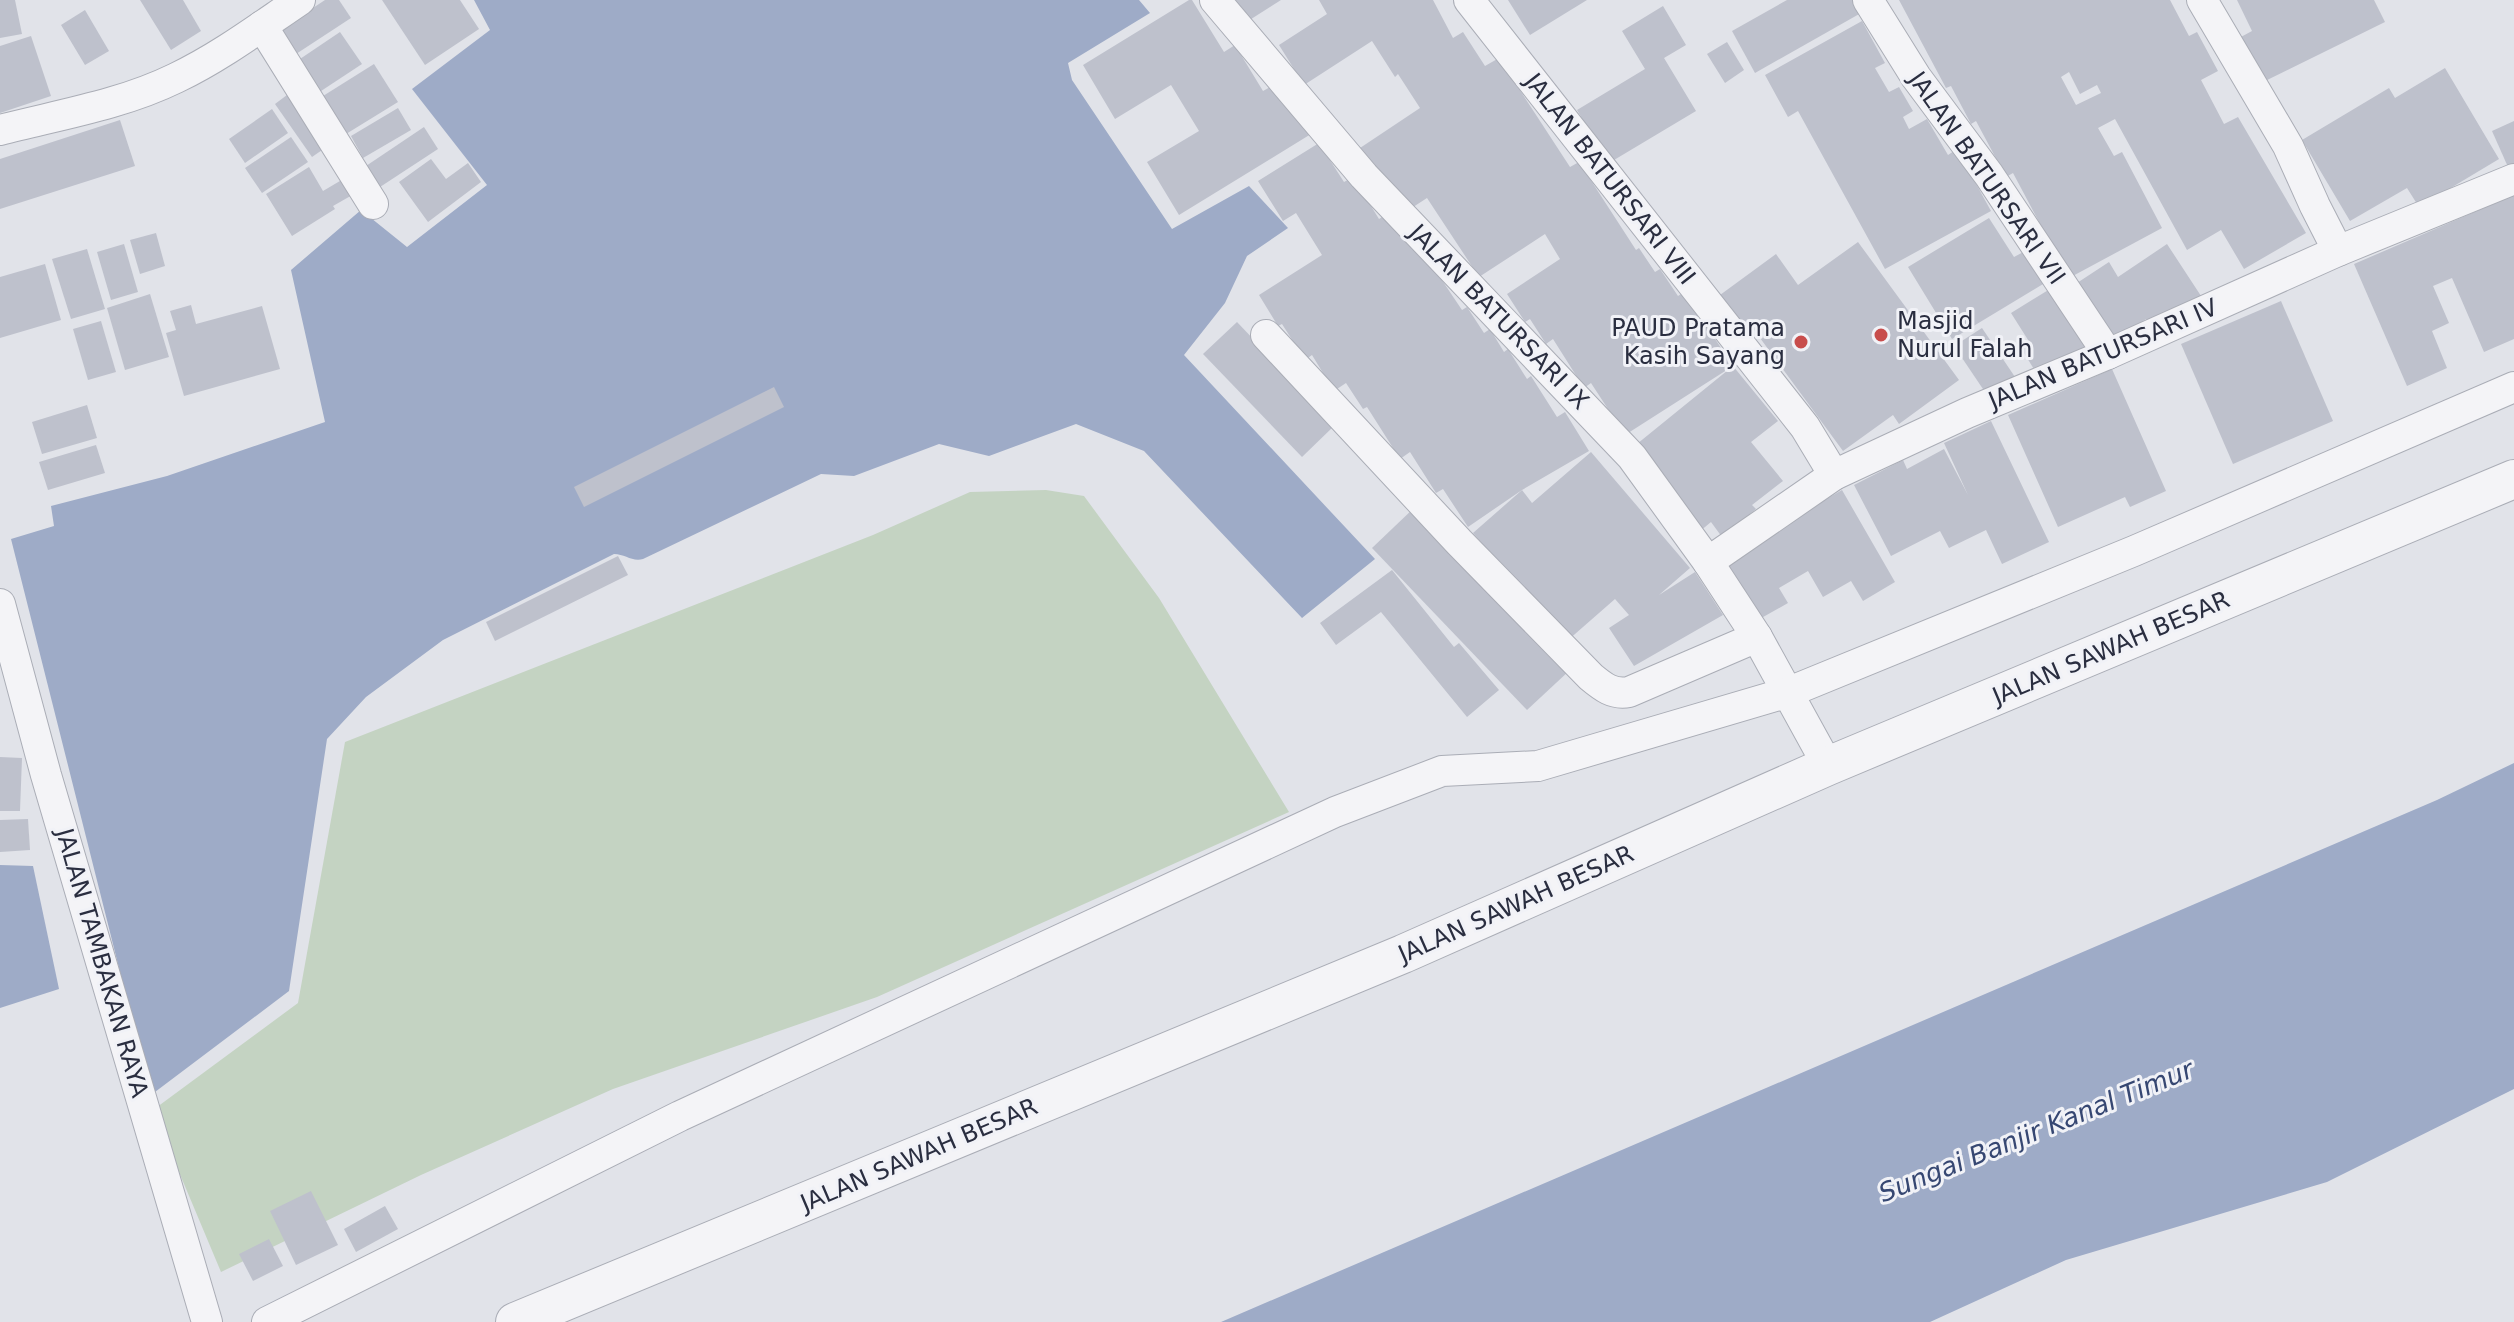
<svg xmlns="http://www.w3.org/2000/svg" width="2514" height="1322" viewBox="0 0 2514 1322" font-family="'DejaVu Sans',sans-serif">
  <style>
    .green { fill: #c4d3c2 }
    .water { fill: #9eabc7 }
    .building { fill: #bec1cc; fill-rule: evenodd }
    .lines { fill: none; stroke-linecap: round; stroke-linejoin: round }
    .minor-casing { stroke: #aaadb6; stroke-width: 32 }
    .tertiary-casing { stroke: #aaadb6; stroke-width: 40 }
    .minor { stroke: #f4f4f7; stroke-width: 30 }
    .tertiary { stroke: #f4f4f7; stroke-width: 38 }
    .poi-dot { fill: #c84d4c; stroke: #f1f2f7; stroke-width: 3 }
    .labels { text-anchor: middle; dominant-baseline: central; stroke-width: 6; stroke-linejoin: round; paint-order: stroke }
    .street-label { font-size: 24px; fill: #2a2e40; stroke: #f1f2f7 }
    .poi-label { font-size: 24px; fill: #2a2e40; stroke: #f1f2f7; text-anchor: start }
    .water-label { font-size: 26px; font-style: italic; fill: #364772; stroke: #f1f2f7 }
  </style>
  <rect width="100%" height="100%" fill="#e1e3e9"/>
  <polygon class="green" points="1046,490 1084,496 1159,598 1289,812 877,997 613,1089 421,1175 221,1272 153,1110 298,1003 345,742 873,535 970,492"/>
  <g class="water">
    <path d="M474 0H1139L1150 13 1068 63 1072 80 1172 229 1249 186 1288 228 1247 256 1225 303 1184 355 1375 559 1302 618 1144 451 1076 424 989 456 939 444 854 476 821 474 643 559C632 562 625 554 614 554L443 640 366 697 327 739 289 991 151 1095 11 539 54 526 51 506 167 476 325 422 291 270 361 210 407 247 487 185 412 89 490 30Z"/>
    <polygon points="2514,763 2514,1089 2327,1182 2066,1260 1930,1322 1221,1322 2437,800"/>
    <polygon points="0,865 33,866 59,989 0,1008"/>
  </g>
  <g class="building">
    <polygon points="0,0 15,0 22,34 0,38"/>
    <polygon points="140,0 183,0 201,31 171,50"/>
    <polygon points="325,0 339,0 351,18 296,54 280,30"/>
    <polygon points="382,0 460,0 479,29 425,65"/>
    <polygon points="1189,0 1192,0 1224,52 1235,45 1263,91 1279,82 1311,134 1179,215 1147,162 1199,131 1171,85 1115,119 1083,65"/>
    <polygon points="1234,0 1281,0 1248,21"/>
    <polygon points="1319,0 1433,0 1453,38 1463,32 1485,66 1499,58 1570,167 1579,162 1636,250 1639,248 1655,272 1660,269 1678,296 1684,292 1733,366 1625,435 1591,383 1584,388 1553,339 1546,344 1530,319 1525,322 1507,294 1560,259 1545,234 1479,277 1427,198 1407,211 1384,185 1360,148 1420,108 1398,74 1395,77 1372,41 1304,85 1279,45 1327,14"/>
    <polygon points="1508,0 1587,0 1530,35"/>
    <polygon points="1787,0 1853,0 1861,13 1755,73 1732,31"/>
    <path d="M1899 0H2170L2189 36 2197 32 2218 71 2201 80 2224 124 2238 117 2306 233 2244 269 2221 230 2187 250 2115 119 2098 128 2114 156 2122 152 2162 228 2069 278 2013 173 2006 177 1976 121 1971 124 1951 86 1946 88ZM2069 72 2080 94 2097 85 2101 93 2076 105 2061 77Z"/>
    <polygon points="2237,0 2374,0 2385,22 2261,83 2239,38 2252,31"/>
    <polygon points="1663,6 1686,45 1664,58 1696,111 1609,163 1577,110 1645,69 1622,31"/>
    <polygon points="85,10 109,51 85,65 61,25"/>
    <polygon points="1862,21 1885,63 1875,68 1889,92 1899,87 1913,111 1903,117 1909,129 1927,119 1948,155 1957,149 1991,211 1885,269 1798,111 1788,117 1765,75"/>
    <polygon points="340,32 362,64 318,93 297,61"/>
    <polygon points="31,36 51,96 0,113 0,46"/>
    <polygon points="1727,42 1744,70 1725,83 1707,54"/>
    <polygon points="374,64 398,102 346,134 323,96"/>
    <polygon points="2445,68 2499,159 2419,207 2407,188 2350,221 2302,140 2389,88 2395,98"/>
    <polygon points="287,95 325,148 312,157 275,104"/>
    <polygon points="398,108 411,130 363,158 351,136"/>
    <polygon points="272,109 288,133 245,163 229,139"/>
    <polygon points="120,120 135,166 0,209 0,159"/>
    <polygon points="2514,121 2514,164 2508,167 2492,131"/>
    <polygon points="424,127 438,149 380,187 366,166"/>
    <polygon points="291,137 308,162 262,193 245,168"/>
    <polygon points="1319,143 1344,182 1353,177 1379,219 1388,213 1408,244 1415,240 1462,310 1467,307 1484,333 1490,329 1504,352 1508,349 1527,379 1531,376 1557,417 1565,412 1589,451 1522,490 1468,527 1443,489 1436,493 1410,452 1400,459 1367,407 1363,409 1346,383 1334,391 1312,355 1305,360 1282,324 1278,326 1259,295 1322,255 1296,213 1283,221 1258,181"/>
    <polygon points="431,159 446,179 468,163 481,182 428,222 399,182"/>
    <polygon points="309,167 323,191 345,178 354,194 333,206 335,209 292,236 266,194"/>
    <polygon points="2514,195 2514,339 2484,352 2452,278 2433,286 2449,323 2432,331 2447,368 2407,386 2354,264"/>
    <polygon points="1989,218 2014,257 2029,249 2048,281 1952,339 1908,267"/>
    <polygon points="156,233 165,266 140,274 130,240"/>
    <polygon points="1858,242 1959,380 1899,424 1893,415 1843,451 1752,327 1745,331 1720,295 1776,254 1798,285"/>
    <polygon points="124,244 138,292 111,300 97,252"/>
    <polygon points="2167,244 2203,299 2155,332 2146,319 2115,340 2077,283 2109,262 2118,277"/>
    <polygon points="87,249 105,309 71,319 52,259"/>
    <polygon points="45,264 61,320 0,338 0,277"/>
    <polygon points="2050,289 2088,349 2040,379 2021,348 2030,343 2011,313"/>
    <polygon points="150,294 169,357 125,370 107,308"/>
    <polygon points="2281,301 2333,421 2233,464 2181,344"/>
    <polygon points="191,305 196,324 262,306 280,369 184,396 166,333 176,330 170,311"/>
    <polygon points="101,321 116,372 88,380 73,329"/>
    <polygon points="1237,322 1335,425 1302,457 1203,354"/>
    <polygon points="1982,328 2015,377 1987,395 1954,346"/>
    <polygon points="1733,366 1778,421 1751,442 1783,481 1752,505 1756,509 1722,537 1711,522 1699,532 1632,448"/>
    <polygon points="2112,369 2166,491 2130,507 2125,497 2058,527 2008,415"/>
    <polygon points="774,387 784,407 584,507 574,487"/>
    <polygon points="87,405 97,438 42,454 32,422"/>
    <polygon points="1991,421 2049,542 2002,564 1986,530 1949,548 1940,531 1891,556 1854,485 1903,460 1907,469 1944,449 1968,495 1944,443"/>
    <polygon points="96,445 105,473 48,490 39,462"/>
    <polygon points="1591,452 1690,568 1659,595 1695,572 1723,615 1634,666 1609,628 1629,615 1615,599 1567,641 1473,533 1522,490 1532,503"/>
    <polygon points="1842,490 1895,582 1863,601 1851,581 1823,597 1808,571 1779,588 1788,603 1756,621 1721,560"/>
    <polygon points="1415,507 1570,670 1527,710 1372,548"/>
    <polygon points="618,556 628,575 495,641 486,622"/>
    <polygon points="1392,570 1454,647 1459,643 1499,690 1467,717 1381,612 1336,645 1320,623"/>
    <polygon points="0,757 22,758 20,811 0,811"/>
    <polygon points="28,819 30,850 0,852 0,820"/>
    <polygon points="311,1191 338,1245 296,1265 270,1211"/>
    <polygon points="385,1206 398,1229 356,1252 344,1229"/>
    <polygon points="269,1239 283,1266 253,1281 239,1254"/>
  </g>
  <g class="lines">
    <g class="minor-casing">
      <g id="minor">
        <polyline points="1215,0 1364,176 1632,457 1708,562 1757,637 1828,766"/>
        <polyline points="1469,0 1805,427 1834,475"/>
        <polyline points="1868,0 1916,77 1989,175 2108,354"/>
        <polyline points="2202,0 2288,146 2315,206 2338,251"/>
        <polyline points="262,26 373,204"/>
        <path d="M0 130C58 115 121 105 176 78 220 57 260 27 300 0"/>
        <path d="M1266 335 1459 542 1591 677C1603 687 1613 695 1629 692L1757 637"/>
        <polyline points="1708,562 1834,475 1967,413 2108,354 2338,251 2514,179"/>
        <polyline points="0,604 46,775 207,1322"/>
        <polyline points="267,1322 680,1116 1335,812 1442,771 1538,766 1789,692 2134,551 2514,387"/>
      </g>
    </g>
    <g class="tertiary-casing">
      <polyline id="tertiary" points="515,1322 1403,954 1828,766 2514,479"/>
    </g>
    <use href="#minor" class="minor"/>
    <use href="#tertiary" class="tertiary"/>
  </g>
  <g class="poi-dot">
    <circle cx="1881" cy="335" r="8"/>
    <circle cx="1801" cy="342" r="8"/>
  </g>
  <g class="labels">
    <g class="street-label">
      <text transform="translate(1987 178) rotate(55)">JALAN BATURSARI VII</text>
      <text transform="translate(1610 179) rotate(52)">JALAN BATURSARI VIII</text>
      <text transform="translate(1499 317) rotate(46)">JALAN BATURSARI IX</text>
      <text transform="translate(2103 354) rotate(-23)">JALAN BATURSARI IV</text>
      <text transform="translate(2111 648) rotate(-23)">JALAN SAWAH BESAR</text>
      <text transform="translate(1516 904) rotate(-24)">JALAN SAWAH BESAR</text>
      <text transform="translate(102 963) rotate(74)">JALAN TAMBAKAN RAYA</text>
      <text transform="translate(919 1155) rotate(-23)">JALAN SAWAH BESAR</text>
    </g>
    <g class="poi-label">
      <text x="1897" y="321">Masjid<tspan x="1897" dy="28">Nurul Falah</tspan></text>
      <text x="1785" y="328" text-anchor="end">PAUD Pratama<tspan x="1785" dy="28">Kasih Sayang</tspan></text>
    </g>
    <g class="water-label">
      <text transform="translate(2036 1131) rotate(-22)">Sungai Banjir Kanal Timur</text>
    </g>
  </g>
</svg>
